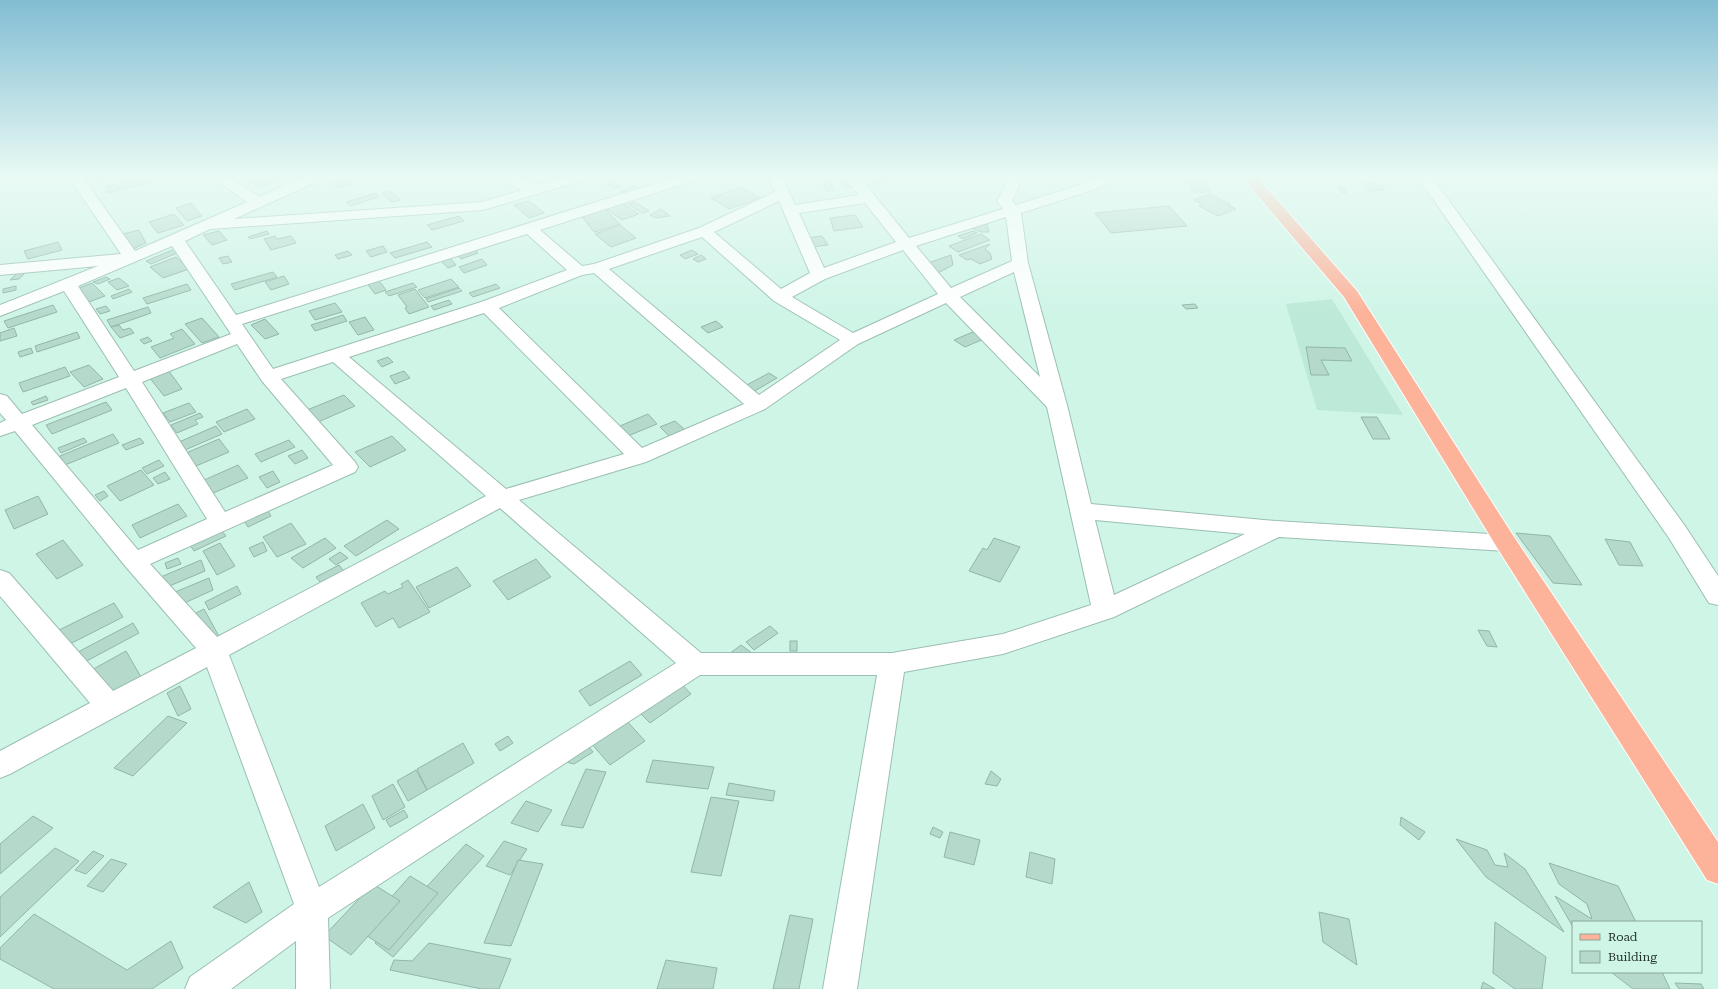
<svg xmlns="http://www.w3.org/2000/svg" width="1718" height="989" viewBox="0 0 1718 989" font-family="'Roboto Serif',serif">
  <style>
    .built { fill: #bce9d8 }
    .building { fill: #b5dacc; stroke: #92b6a9 }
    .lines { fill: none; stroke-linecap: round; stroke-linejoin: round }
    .minor-casing { stroke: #9bbfb2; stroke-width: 2 }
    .major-casing { stroke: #fff; stroke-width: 2 }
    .minor { fill: #fff; fill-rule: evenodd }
    .major { fill: #fdb29a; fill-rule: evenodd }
  </style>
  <rect width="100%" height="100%" fill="#cff5e7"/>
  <polygon class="built" points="1332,299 1403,415 1317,410 1286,304"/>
  <g class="building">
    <polygon points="91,176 122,176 95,183"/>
    <polygon points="148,176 153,181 108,193 105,187"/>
    <polygon points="246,176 274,176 251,182"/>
    <polygon points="277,176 281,180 257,187 253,183"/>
    <polygon points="920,176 873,183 871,177 877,176"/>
    <polygon points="347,179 352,184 338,188 332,183"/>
    <polygon points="848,179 854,187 845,188 840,180"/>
    <polygon points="1187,180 1205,180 1211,192 1192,192"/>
    <polygon points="614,181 621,186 614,189 607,184"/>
    <polygon points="829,181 835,190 827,191 822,182"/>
    <polygon points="1363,183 1378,183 1385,190 1370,191"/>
    <polygon points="633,186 640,190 626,195 620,191"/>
    <polygon points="742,187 760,198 729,209 711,198"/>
    <polygon points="1337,187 1345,187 1347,193 1340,192"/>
    <polygon points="390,191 400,200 391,202 382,193"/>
    <polygon points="376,193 379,197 350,206 346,202"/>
    <polygon points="1210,194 1230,204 1228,205 1236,209 1218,216 1199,206 1203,205 1194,200"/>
    <polygon points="529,201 544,213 529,218 514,205"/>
    <polygon points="620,201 639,214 622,220 603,207"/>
    <polygon points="635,202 649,211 642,213 628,204"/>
    <polygon points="191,203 202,216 187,221 176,208"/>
    <polygon points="1169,206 1187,226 1111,233 1095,213"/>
    <polygon points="603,207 620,224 594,232 580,214"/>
    <polygon points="661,209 670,216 656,218 650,215"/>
    <polygon points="174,214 184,225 158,233 149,222"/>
    <polygon points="855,215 863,227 834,231 830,218"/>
    <polygon points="459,216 464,221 432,230 427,225"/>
    <polygon points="987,224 989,232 981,232 972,228"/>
    <polygon points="620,225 636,238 611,247 595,234"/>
    <polygon points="139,230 146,243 133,249 123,234"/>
    <polygon points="219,231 227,240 212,245 203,235"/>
    <polygon points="267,231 269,234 250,239 248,237"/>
    <polygon points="973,231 977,233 963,239 958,236"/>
    <polygon points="981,234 990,240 958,252 949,246"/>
    <polygon points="275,236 277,239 291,236 296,243 271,250 264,239"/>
    <polygon points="822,236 828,245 812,247 806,238"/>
    <polygon points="58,242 62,250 28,259 24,251"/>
    <polygon points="427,242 432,247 395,258 390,253"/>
    <polygon points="990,244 985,249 990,253 992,259 980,264 971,259 967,260 959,255"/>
    <polygon points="182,246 187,249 151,264 146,261"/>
    <polygon points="383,246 387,252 371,257 366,251"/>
    <polygon points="471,247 478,253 461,259 455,252"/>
    <polygon points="692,250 698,254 685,259 680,255"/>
    <polygon points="348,251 352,255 338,259 335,255"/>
    <polygon points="701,255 706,259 698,262 693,259"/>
    <polygon points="951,255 953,265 936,274 925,264"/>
    <polygon points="228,256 232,262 223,264 219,258"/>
    <polygon points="176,257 189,269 163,278 150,267"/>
    <polygon points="450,258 456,265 448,268 441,261"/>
    <polygon points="482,259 487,265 464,273 459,267"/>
    <polygon points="27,271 19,279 10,280 18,272"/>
    <polygon points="273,272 277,277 235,290 231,284"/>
    <polygon points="284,276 289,284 271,290 265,282"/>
    <polygon points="106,277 110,279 98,284 93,282"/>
    <polygon points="119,278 129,286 117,290 108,282"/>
    <polygon points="377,278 386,290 375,294 366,282"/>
    <polygon points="451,279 459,287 425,298 418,290"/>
    <polygon points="92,283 105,296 89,302 76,289"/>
    <polygon points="413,283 417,287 389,296 385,292"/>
    <polygon points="187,284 191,290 147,304 143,298"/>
    <polygon points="496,284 500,288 473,297 469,293"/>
    <polygon points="16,286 16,290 3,293 3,289"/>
    <polygon points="459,288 462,291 428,302 426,299"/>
    <polygon points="129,289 132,292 113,299 111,296"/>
    <polygon points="415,289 429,307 409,314 405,308 407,307 398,295"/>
    <polygon points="449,300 452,304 434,310 431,306"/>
    <polygon points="335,303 342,312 315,320 309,311"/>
    <polygon points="1195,304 1198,308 1186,309 1182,305"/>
    <polygon points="53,305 57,312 8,328 4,321"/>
    <polygon points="106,306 110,311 100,314 96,309"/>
    <polygon points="148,307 151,313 111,327 107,320"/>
    <polygon points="343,315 347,321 315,331 311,325"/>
    <polygon points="365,317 374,330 358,335 349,322"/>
    <polygon points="202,318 219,337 202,343 185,324"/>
    <polygon points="265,319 279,334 265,339 251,325"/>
    <polygon points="716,321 723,327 708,333 701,327"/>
    <polygon points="119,325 123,330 130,328 134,333 120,338 111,327"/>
    <polygon points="14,328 17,336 0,341 0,333"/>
    <polygon points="182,329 195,344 160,358 151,347 174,338 170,334"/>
    <polygon points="975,331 986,338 965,347 954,340"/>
    <polygon points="77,332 80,338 37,352 35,346"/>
    <polygon points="148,337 152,341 144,344 140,340"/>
    <polygon points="1306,347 1345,348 1352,361 1321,360 1329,375 1311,375"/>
    <polygon points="31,348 33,353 20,357 18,352"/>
    <polygon points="388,357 393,362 382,367 377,361"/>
    <polygon points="89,365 103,379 84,387 70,372"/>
    <polygon points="65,367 70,376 23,392 19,383"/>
    <polygon points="168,370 182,389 164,396 149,377"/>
    <polygon points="404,371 410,378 395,384 390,376"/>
    <polygon points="769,373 777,378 753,392 745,386"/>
    <polygon points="344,395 355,406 318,422 307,410"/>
    <polygon points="46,396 48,400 33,405 31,402"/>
    <polygon points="106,402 112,410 52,434 46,425"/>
    <polygon points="189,403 196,412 170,422 163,413"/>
    <polygon points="247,409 255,419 224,432 216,422"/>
    <polygon points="200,413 203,417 195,420 198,424 177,433 171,425"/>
    <polygon points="648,414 657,424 623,438 613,429"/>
    <polygon points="1361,417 1377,417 1390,439 1373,439"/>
    <polygon points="675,421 685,430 670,437 660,427"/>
    <polygon points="216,426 222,434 178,453 172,445"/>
    <polygon points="113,434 119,443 65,465 60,456"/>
    <polygon points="392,436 406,450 370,467 355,452"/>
    <polygon points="84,438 87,442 61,453 58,448"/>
    <polygon points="140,438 144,443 126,450 122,445"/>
    <polygon points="219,439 229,452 196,466 186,453"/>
    <polygon points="289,440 295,447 261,462 255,454"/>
    <polygon points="302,450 308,458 295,464 288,456"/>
    <polygon points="159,460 164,466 147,474 142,468"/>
    <polygon points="238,465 248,478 211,494 202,481"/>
    <polygon points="141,470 154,485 120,501 107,486"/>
    <polygon points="273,471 280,482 267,488 259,477"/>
    <polygon points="165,472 170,479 158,484 153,478"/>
    <polygon points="104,491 108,496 100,501 95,495"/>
    <polygon points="38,496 48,514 14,529 5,510"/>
    <polygon points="178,504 187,516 140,538 132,525"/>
    <polygon points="266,508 271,516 248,527 243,519"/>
    <polygon points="387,520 399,529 356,556 344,546"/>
    <polygon points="291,523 306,544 277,557 263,537"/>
    <polygon points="222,531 226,536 194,551 190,545"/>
    <polygon points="1516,533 1550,536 1582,585 1553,583"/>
    <polygon points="325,538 336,548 303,568 291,558"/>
    <polygon points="994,538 1020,547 1000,582 969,571 983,548 987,550"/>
    <polygon points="1605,539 1630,542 1643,566 1619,565"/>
    <polygon points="63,540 83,565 57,579 36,554"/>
    <polygon points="263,542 267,551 254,557 249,548"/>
    <polygon points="220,543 235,566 217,575 203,551"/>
    <polygon points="340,552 348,558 336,565 329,559"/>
    <polygon points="178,558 181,564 167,569 165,563"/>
    <polygon points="536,559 551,577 508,600 493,581"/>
    <polygon points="201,560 205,571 160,590 156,579"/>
    <polygon points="339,565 349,578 326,589 316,577"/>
    <polygon points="457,567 471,586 429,608 416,587"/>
    <polygon points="209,578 213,590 180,605 175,592"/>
    <polygon points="408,580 430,612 399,628 393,618 376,627 361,603 385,591 388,594 403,587 401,584"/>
    <polygon points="237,586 241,594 209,610 205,602"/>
    <polygon points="114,603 123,617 66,646 57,631"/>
    <polygon points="204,609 221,640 188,617"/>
    <polygon points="133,623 139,633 83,663 78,652"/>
    <polygon points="770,626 778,633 754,650 746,642"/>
    <polygon points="1478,630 1489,631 1497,647 1487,646"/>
    <rect x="790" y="641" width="7" height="10"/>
    <polygon points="741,645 752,653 729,654"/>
    <polygon points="126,651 141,677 102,699 88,672"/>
    <polygon points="630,661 642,675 590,706 579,691"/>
    <polygon points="679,681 691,694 650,723 637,710"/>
    <polygon points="180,686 191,709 178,716 167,693"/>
    <polygon points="168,716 187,723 133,776 114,768"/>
    <polygon points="625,719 645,741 610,765 590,742"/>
    <polygon points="508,736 513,743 500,751 495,744"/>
    <polygon points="585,742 593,752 574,764 559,760"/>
    <polygon points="463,743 474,763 427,790 417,769"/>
    <polygon points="653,760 714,767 708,789 646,782"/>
    <polygon points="586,769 606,772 583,828 561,825"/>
    <polygon points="416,770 427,790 408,801 397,781"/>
    <polygon points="991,771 1001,779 997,786 985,784"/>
    <polygon points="729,783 775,791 773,801 726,795"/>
    <polygon points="393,784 405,807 383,820 372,796"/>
    <polygon points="711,797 739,801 721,876 691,872"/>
    <polygon points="526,801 552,810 538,832 511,823"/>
    <polygon points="363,804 375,828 336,851 325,826"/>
    <polygon points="404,810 408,817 390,827 386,820"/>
    <polygon points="33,816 53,828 0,874 0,844"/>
    <polygon points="1401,817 1425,832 1419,840 1400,825"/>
    <polygon points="933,827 943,832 940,838 930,834"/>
    <polygon points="950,832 980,840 974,865 944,857"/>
    <polygon points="1456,839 1487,850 1495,865 1508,867 1504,853 1525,869 1564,932 1486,877"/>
    <polygon points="504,841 527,849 510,875 486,866"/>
    <polygon points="466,844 484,856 393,957 375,943"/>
    <polygon points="55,848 79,861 0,937 0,897"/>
    <polygon points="93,851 104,856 86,874 75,870"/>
    <polygon points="1030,852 1055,859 1052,884 1026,877"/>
    <polygon points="111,859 127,864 103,892 87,886"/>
    <polygon points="518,860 543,864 511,946 484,943"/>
    <polygon points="1549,863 1618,886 1636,922 1573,922 1573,927 1555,896 1592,919 1587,904 1559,884"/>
    <polygon points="410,876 438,893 389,950 361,932"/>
    <polygon points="249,882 262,912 246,923 213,907"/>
    <polygon points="373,884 400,901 351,955 324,936"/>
    <polygon points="1319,912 1349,919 1357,965 1323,942"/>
    <polygon points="34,914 127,970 171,941 183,968 152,989 54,989 0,959 0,948"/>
    <polygon points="790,915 813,919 799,989 773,989"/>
    <polygon points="1495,922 1546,957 1542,989 1515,989 1493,973"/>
    <polygon points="429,943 511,959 499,989 482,989 390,970 394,960 412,961"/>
    <polygon points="666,960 717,968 713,989 657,989"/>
    <polygon points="1611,972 1662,972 1670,989 1633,989"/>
    <polygon points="1483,982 1495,989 1481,989"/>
    <polygon points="1675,983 1701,984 1704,989 1679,989"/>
  </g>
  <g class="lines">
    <g class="minor-casing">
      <g id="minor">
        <path d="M68 176H82L135 251 247 202 211 176H228L259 197 306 176H325L323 179 234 219 482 202 522 190 501 179 499 176H517L536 185 567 176H589L587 179 483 210 210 229 185 241 236 315 679 176H701L699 179 540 230 582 266 594 264 699 228 775 192 768 176H782L795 205 859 195 844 176H859L909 238 1003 209 997 201 1005 186 1003 176H1017L1019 186 1012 201 1016 205 1083 184 1098 176H1116L1114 179 1093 190 1021 213 1028 263 1067 405 1091 504 1276 521 1506 535 1514 537 1518 543 1514 549 1506 551 1279 537 1114 617 1003 654 904 672 857 989H823L877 675H700L328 918 330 989H296V941L231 989H185L190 977 294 904 207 667 10 774 0 778V751L90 703 0 596V570L9 573 113 691 196 648 126 567 15 431 0 436V423L6 420 0 413V394L7 396 22 414 119 377 64 291 0 316V305L98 266 0 275V265L121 254ZM779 201 810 273 781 289 714 232ZM865 203 896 242 824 268 799 213ZM1006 217 1012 261 951 288 916 246ZM527 234 567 270 481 302 273 369 242 324ZM702 237 774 301 840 340 759 395 609 269ZM172 246 231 334 134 371 78 286ZM903 250 938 294 853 333 792 297 825 279ZM1014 272 1040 377 960 297ZM594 273 744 404 642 448 499 308 582 275ZM946 303 1047 407 1091 605 1003 634 892 653H701L519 500 646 462 765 409 858 344ZM484 313 624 454 506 489 349 357ZM237 344 262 381 333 465 225 512 142 382ZM333 362 486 496 217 637 150 564 355 472 358 467 355 462 281 379ZM126 388 207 519 138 550 32 425ZM500 508 676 663 319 887 229 655ZM1095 520 1245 534 1114 595Z"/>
        <polygon points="1417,176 1431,176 1685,526 1718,576 1718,605 1709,603 1669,538"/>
      </g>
    </g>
    <g class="major-casing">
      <polygon id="major" points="1241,176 1256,176 1357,291 1514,537 1718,842 1718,884 1707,880 1498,549 1344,297"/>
    </g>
    <use href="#minor" class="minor"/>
    <use href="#major" class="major"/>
  </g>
  <linearGradient id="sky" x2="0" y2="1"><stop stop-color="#82bdd3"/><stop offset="0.56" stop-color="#e9faf4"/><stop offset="1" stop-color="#e9faf4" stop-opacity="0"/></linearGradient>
  <rect width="1718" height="315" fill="url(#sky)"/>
  <rect x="1572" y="921" width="130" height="52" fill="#cff5e7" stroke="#8aa79c"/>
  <rect x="1580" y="934" width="20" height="6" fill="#fdb29a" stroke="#8aa79c"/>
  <text x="1608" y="941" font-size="12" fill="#22312c">Road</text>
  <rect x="1580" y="951" width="20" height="12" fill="#b5dacc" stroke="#8aa79c"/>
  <text x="1608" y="961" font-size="12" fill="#22312c">Building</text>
</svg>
